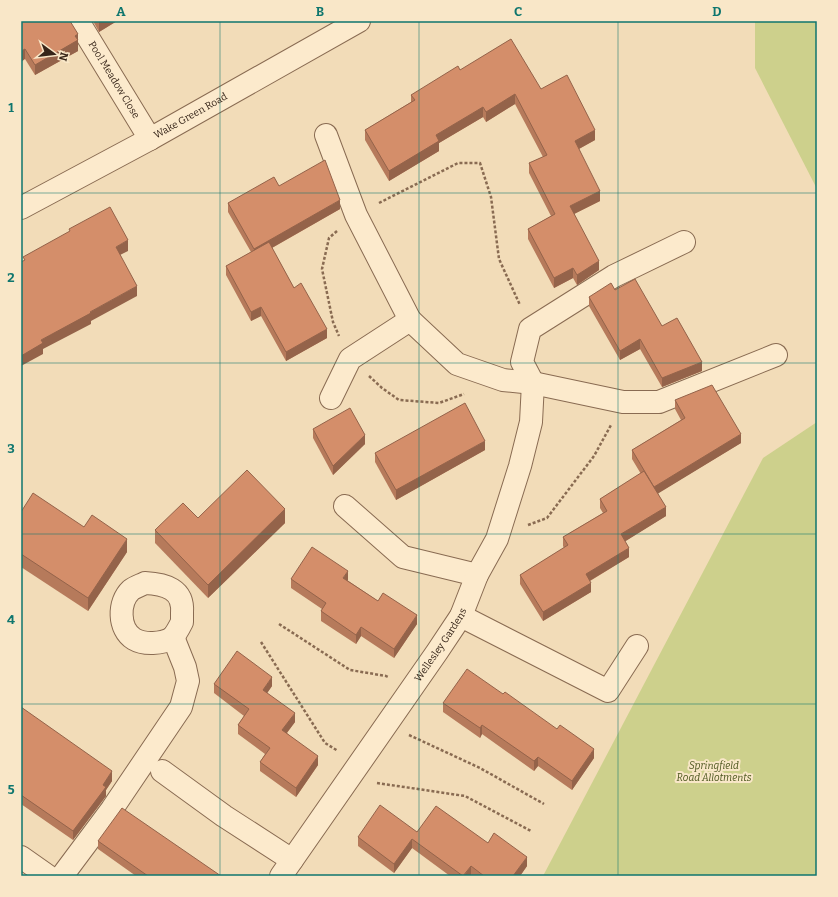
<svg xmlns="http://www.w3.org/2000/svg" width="838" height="897" viewBox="0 0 838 897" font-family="Bitter,serif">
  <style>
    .green { fill: #cdd08c }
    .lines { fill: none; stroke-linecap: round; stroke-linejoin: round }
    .minor-casing { stroke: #896b52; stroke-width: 24 }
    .path { stroke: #896b52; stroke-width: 2.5; stroke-dasharray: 3 2; stroke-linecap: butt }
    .minor { stroke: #fceacc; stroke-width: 22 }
    .wall { fill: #b67a5b }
    .shaded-wall { fill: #94634a }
    .building { fill: #d48e6a; stroke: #94634a }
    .grid { fill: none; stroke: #0f766e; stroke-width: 1; stroke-opacity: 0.55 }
    .labels { text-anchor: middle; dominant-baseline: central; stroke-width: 4; stroke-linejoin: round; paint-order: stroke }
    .street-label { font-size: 10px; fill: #362519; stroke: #f9e7c8 }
    .park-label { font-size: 10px; font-style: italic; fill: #4b551d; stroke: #f9e7c8 }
    .neatline { fill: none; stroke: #0f766e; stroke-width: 1.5 }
    .grid-label { font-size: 13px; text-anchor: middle; font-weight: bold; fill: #0f766e }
  </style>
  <rect width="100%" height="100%" fill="#f2dcb8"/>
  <g class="green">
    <polygon points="755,21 817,21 817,189 755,68"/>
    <polygon points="817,422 817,876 543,876 763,458"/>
  </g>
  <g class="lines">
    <g class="minor-casing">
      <g id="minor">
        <path id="s1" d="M78 21 150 139"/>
        <polyline points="326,135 356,215 410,320"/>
        <path id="s2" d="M21 208 150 139 359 21"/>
        <polyline points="331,398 350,359 410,320 457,364 503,380 533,383 623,402 659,402 776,355"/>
        <polyline points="345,506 403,557 477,575"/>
        <path d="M145 583C165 584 184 589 182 613 182 616 182 619 182 622 180 626 175 635 172 638 162 644 144 645 134 639 118 629 118 602 131 590 135 587 141 585 145 583Z"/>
        <polyline points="461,616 608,691 637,646"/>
        <polyline points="162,771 224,816 292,860"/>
        <polyline points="21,857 48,876"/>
        <polyline points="62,876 112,809 181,707 188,681 185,667 173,637"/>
        <path id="s3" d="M281 876 437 652 461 616 477 575 497 539 520 466 531 422 533 383 522 362 530 329 614 276 684 242"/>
      </g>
    </g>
    <g class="path">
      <polyline points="379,203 458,163 480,163 491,197 499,259 520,305"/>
      <polyline points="337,231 329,238 322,269 333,322 339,336"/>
      <polyline points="369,376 382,388 399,400 439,403 464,394"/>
      <polyline points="528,525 547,518 594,456 611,425"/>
      <polyline points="279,624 350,670 386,676 388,677"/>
      <polyline points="261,642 325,743 338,751"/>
      <polyline points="409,735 480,768 544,804"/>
      <polyline points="377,783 465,796 531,831"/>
    </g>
    <use href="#minor" class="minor"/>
  </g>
  <g class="wall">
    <polygon points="21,21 78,34 78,51 35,75 25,59"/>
    <polygon points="93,21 117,21 99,32"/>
    <polygon points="460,70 541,89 595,140 579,149 600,201 574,214 599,270 577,285 573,278 554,288 528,239 528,229 551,216 529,173 529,163 543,157 515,104 486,122 483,117 439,143 439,151 389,181 365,140 365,130 411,102 411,95"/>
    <polygon points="279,186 340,209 272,248 294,288 327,338 286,361 261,316 251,321 226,275 226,266 251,252 228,212 228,203"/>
    <polygon points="615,290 662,326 702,371 662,387 640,349 620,360 589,306 589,297"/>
    <polygon points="675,400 741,443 658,493 666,516 625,541 629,557 590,581 591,592 543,621 520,584 520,575 564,548 563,546 563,537 603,513 600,508 600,499 641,474 632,459 632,450 681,420 675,409"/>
    <polygon points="313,429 365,444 333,475 313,438"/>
    <polygon points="485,450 396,500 375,462 375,453"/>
    <polygon points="21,512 84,527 127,552 88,611 21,567"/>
    <polygon points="198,518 285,523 208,598 155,543 155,530"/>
    <polygon points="291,579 347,580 378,601 417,624 394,658 361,636 356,644 321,621 321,611 322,609 291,588"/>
    <polygon points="214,684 272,686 267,693 295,722 287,733 318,765 296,797 260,771 260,762 265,754 238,734 238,725 244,716 214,693"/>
    <polygon points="443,703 594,758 572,790 538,766 534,771 482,734 480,738 443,712"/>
    <polygon points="21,707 112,781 106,790 106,796 73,840 21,804"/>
    <polygon points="417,832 488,843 527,866 520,876 472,876 471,875 470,876 450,876 412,848 394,873 358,846 358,837"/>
    <polygon points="98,841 221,876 136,876 98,849"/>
  </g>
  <g class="shaded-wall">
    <polygon points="99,21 117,21 99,32"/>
    <polygon points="78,34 78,51 35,75 35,65"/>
    <polygon points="25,49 25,59 21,62 21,51"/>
    <polygon points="515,94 515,104 486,122 486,112"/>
    <polygon points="483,107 483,117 439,143 439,151 389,181 389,171 436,135"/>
    <polygon points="595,130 595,140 575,151 575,141"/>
    <polygon points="600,191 600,201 570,216 570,206"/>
    <polygon points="340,200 340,209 254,258 254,249"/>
    <polygon points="128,240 128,251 116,257 116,247"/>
    <polygon points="599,261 599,270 577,285 577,275"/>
    <polygon points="573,268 573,278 554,288 554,278"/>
    <polygon points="137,286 137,296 91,321 91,324 43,349 43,354 21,366 21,356 41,340 90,312"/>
    <polygon points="261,307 261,316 251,321 251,312"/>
    <polygon points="327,329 327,338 286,361 286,352"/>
    <polygon points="640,339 640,349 620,360 620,351"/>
    <polygon points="702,362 702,371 662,387 662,378"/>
    <polygon points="741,434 741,443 654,496 654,487"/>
    <polygon points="365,435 365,444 333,475 333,466"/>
    <polygon points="485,441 485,450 396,500 396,490"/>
    <polygon points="666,507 666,516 621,544 621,534"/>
    <polygon points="285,509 285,523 208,598 208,585"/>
    <polygon points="127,539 127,552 88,611 88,598"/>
    <polygon points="629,548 629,557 586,583 586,574"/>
    <polygon points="348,571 348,580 343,587 343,578"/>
    <polygon points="591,583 591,592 543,621 543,612"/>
    <polygon points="417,615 417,624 394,658 394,649"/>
    <polygon points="361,627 361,636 356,644 356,635"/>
    <polygon points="272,677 272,686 263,699 263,690"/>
    <polygon points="295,713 295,722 282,739 282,730"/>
    <polygon points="482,725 482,734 480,738 480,728"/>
    <polygon points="594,749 594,758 572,790 572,781"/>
    <polygon points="318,756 318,765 296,797 296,788"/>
    <polygon points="538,757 538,766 534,771 534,761"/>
    <polygon points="112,771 112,781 106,790 106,796 73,840 73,831"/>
    <polygon points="412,839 412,848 394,873 394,864"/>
    <polygon points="527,857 527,866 520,876 513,876"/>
    <polygon points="471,866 471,875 470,876 464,876"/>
  </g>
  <g class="building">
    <polygon points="21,21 70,21 78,34 75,36 78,40 35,65 25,49 21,51"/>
    <polygon points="511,39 541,89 567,75 595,130 575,141 600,191 570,206 599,261 577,275 573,268 554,278 528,229 555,214 529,163 547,155 515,94 486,112 483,107 436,135 439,141 389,171 365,130 415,100 411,95 458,66 460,70"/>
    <polygon points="325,160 340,200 254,249 228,203 274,177 279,186"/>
    <polygon points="110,207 128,240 116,247 137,286 90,312 91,313 41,340 43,343 21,356 21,262 25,260 23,257 70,231 69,229"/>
    <polygon points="269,242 294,288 301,283 327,329 286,352 261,307 251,312 226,266"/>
    <polygon points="635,279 662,326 677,318 702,362 662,378 640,339 620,351 589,297 611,283 615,290"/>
    <polygon points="712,385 741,434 654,487 632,450 685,418 675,400"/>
    <polygon points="465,403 485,441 396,490 375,453"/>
    <polygon points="350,408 365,435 333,466 313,429"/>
    <polygon points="247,470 285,509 208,585 155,530 183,503 198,518"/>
    <polygon points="644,471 666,507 621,534 629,548 586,574 591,583 543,612 520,575 568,545 563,537 607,511 600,499"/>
    <polygon points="33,493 84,527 92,515 127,539 88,598 21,554 21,512"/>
    <polygon points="312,547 348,571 343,578 378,601 383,593 417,615 394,649 361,627 356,635 321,611 326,603 291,579"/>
    <polygon points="237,651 272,677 263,690 295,713 282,730 318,756 296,788 260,762 270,748 238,725 249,709 214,684"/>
    <polygon points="467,669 503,694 505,692 557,729 560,725 594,749 572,781 538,757 534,761 482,725 480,728 443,703"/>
    <polygon points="21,707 112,771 103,785 106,787 73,831 21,795"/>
    <polygon points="380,805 417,832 436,806 488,843 494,833 527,857 513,876 484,876 471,866 463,876 412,839 394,864 358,837"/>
    <polygon points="122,808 221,876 148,876 98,841"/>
  </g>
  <path class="grid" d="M220 21V876M419 21V876M618 21V876M21 193H817M21 363H817M21 534H817M21 704H817"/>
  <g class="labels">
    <g class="street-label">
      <text stroke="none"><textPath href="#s1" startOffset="69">Pool Meadow Close</textPath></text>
      <text stroke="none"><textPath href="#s2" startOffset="193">Wake Green Road</textPath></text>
      <text stroke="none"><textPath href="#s3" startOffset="281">Wellesley Gardens</textPath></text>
    </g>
    <g class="park-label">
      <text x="714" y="766">Springfield<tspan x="714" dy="12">Road Allotments</tspan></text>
    </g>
  </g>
  <rect width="838" height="897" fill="none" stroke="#f9e7c8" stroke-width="44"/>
  <g transform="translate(54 54) rotate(105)" stroke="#f9e7c8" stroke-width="3" paint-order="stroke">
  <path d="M0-3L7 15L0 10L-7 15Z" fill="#362519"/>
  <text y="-6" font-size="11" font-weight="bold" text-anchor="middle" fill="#362519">N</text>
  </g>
  <rect x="22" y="22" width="794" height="853" class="neatline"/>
  <g class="grid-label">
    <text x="121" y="16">A</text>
    <text x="320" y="16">B</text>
    <text x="518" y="16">C</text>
    <text x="717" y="16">D</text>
    <text x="11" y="112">1</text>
    <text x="11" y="282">2</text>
    <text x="11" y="453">3</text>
    <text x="11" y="624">4</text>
    <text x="11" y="794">5</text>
  </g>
</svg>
